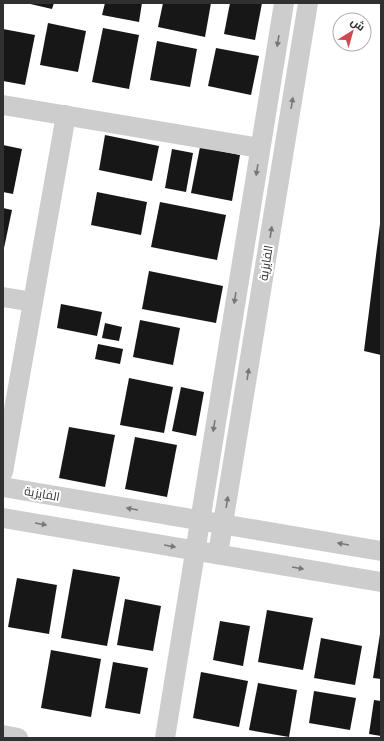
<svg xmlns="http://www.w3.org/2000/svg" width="384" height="741" viewBox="0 0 384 741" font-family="'DM Sans',Cairo,sans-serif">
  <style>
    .building { fill: #171717 }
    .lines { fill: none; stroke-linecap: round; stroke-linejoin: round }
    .minor { stroke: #cdcdcd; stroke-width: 20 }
    .oneway { fill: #777 }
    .labels { text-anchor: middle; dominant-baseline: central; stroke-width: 4; stroke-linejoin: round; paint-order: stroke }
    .street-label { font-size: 12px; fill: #303030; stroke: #fff }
  </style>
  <rect width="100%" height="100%" fill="#fff"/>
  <g class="building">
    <polygon points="26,3 54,3 52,9"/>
    <polygon points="105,3 142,3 139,22 102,15"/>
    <polygon points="163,3 211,3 205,37 158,27"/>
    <polygon points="230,3 262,3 255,40 224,34"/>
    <polygon points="48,23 86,31 78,72 40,65"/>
    <polygon points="103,28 139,35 129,89 92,82"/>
    <polygon points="3,29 35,35 25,85 3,81"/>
    <polygon points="157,41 197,49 190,87 150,80"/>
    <polygon points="216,48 259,56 251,95 208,86"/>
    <polygon points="105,135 159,146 152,181 99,170"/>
    <polygon points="3,145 22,149 13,194 3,192"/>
    <polygon points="200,147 240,155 232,201 191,193"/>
    <polygon points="172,149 193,153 186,192 165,188"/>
    <polygon points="97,192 147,202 141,235 91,225"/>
    <polygon points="160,202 226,215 217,260 151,247"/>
    <polygon points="3,208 12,210 4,248 3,248"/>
    <polygon points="380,224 381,224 381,355 364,351"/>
    <polygon points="149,271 223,286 216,323 142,309"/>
    <polygon points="61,304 102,312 97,336 57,328"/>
    <polygon points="140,320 180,328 173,365 133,357"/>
    <polygon points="105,323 122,327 119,341 102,338"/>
    <polygon points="98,344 123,349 120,364 95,359"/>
    <polygon points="129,378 173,387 164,433 120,425"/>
    <polygon points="181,387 204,392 196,436 172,431"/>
    <polygon points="69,427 115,435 105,487 59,478"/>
    <polygon points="135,437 177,445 167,497 125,489"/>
    <polygon points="73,569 120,577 107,646 61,638"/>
    <polygon points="17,578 57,585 49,634 8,627"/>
    <polygon points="125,599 161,606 153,651 117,645"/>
    <polygon points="267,610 313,618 303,670 258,662"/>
    <polygon points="220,621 250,626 243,666 213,660"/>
    <polygon points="380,634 381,634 381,679 373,678"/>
    <polygon points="321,638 362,646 355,685 314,678"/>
    <polygon points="51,650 101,659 91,717 41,708"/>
    <polygon points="113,662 148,668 140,714 105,708"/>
    <polygon points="201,672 248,681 239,727 193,718"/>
    <polygon points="258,683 297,690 289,737 249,730"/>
    <polygon points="314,691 356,698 350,730 309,723"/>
    <polygon points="374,700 381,701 381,736 369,734"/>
  </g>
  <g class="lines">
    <g class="minor">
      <polyline points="3,105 260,148"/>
      <polyline points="3,297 33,302"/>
      <polyline points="3,472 66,115"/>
      <polyline points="3,487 381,551"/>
      <polyline points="3,518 381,582"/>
      <polyline points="218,554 308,3"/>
      <polyline points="3,735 18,738"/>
      <polyline points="165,738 284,3"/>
    </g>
  </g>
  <defs><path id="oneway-solid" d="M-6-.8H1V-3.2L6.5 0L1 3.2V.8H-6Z"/></defs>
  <g class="oneway">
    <use href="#oneway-solid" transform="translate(278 41) rotate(99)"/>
    <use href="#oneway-solid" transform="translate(292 103) rotate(-81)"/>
    <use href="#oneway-solid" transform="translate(257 170) rotate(99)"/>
    <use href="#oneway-solid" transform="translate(271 232) rotate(-81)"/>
    <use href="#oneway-solid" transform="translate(235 298) rotate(99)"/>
    <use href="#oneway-solid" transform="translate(248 374) rotate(-81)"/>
    <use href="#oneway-solid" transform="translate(214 426) rotate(99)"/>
    <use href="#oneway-solid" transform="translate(227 502) rotate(-81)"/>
    <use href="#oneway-solid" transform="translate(132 509) rotate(-170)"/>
    <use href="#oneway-solid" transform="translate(41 524) rotate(10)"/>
    <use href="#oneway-solid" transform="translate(343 544) rotate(-170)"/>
    <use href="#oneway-solid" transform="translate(170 546) rotate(10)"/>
    <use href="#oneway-solid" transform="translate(298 568) rotate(10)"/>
  </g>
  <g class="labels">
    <g class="street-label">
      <text transform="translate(266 263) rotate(-81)">الفايزية</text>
      <text transform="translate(42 494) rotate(10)">الفايزية</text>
    </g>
  </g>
  <rect width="384" height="741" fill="none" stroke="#303030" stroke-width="8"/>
  <g transform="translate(352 32) rotate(37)"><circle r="19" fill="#ffffff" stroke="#acacac"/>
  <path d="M0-3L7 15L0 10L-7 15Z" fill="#d24851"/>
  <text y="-6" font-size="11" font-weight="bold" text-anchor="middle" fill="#303030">ش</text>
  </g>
</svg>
